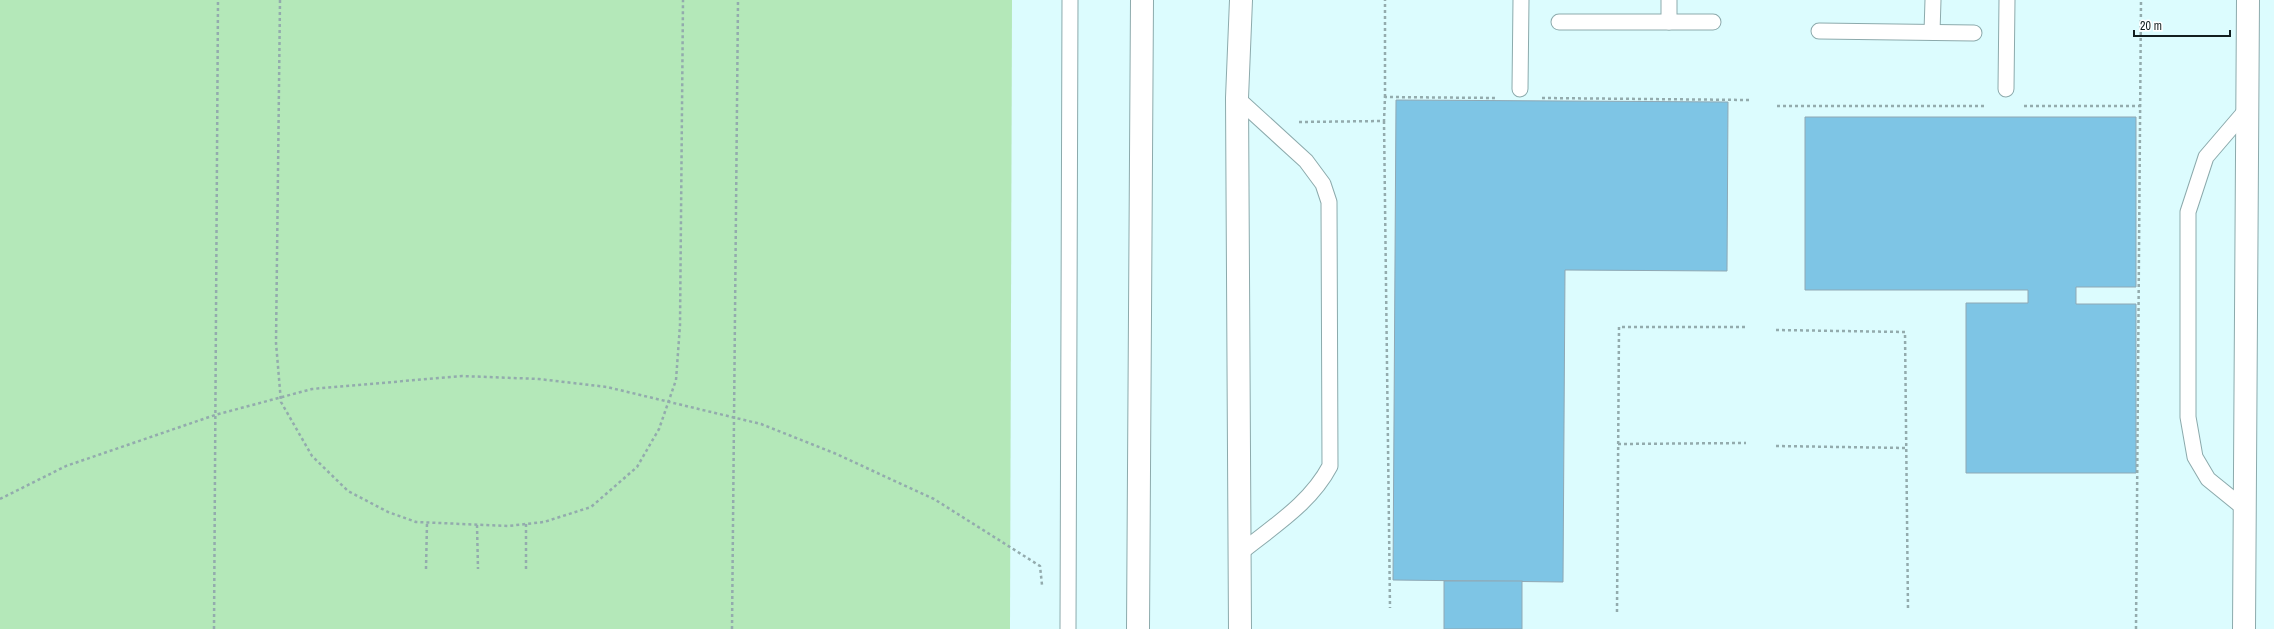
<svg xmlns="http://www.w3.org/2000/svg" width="2274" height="629" viewBox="0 0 2274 629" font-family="'Archivo Narrow',sans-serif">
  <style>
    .green { fill: #b4e8b9 }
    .building { fill: #7ec5e5; stroke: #8fa8b4 }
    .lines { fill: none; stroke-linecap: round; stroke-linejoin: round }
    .lane-casing { stroke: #8caaac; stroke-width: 17 }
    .street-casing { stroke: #8caaac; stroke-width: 24 }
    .path { stroke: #93abad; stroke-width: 2.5; stroke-dasharray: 3 3; stroke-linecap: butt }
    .lane { stroke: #fff; stroke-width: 15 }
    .street { stroke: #fff; stroke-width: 22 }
  </style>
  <rect width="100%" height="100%" fill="#dcfcfe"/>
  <polygon class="green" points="0,0 1012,0 1010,629 0,629"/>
  <g class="building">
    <polygon points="1396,100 1728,102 1727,271 1565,270 1563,582 1393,580"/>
    <polygon points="1805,117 2136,117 2136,287 2076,287 2076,304 2136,304 2136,473 1966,473 1966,303 2028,303 2028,290 1805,290"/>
    <rect x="1444" y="581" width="78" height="48"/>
  </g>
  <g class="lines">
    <g class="lane-casing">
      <g id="lane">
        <polyline points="1669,0 1669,22"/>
        <polyline points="1559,22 1713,22"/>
        <polyline points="1819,31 1974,33"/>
        <polyline points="1932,32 1933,0"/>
        <polyline points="1520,89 1521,0"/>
        <polyline points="2006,89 2007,0"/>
        <path d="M1237 98 1306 161 1323 184 1329 202 1330 466C1310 504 1272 527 1240 553"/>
        <polyline points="2245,509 2208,479 2195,457 2188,417 2188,212 2206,157 2248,108"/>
        <polyline points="1068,629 1070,0"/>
      </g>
    </g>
    <g class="street-casing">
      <g id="street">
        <polyline points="1138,629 1142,0"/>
        <polyline points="1240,629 1237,98 1241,0"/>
        <polyline points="2244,629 2248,0"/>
      </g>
    </g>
    <g class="path">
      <polyline points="280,0 276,343 281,402 312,456 348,491 388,512 416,522 508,526 544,522 591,507 637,467 659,429 676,380 680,325 683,0"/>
      <polyline points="1385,97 1385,0"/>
      <polyline points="1542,98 1749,100"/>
      <polyline points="1777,106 1987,106"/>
      <polyline points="2024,106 2141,106"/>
      <polyline points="1384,121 1390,608"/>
      <polyline points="1299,122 1384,121 1385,97 1497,98"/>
      <polyline points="1776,330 1905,332 1908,610"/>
      <polyline points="1618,444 1746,443"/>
      <polyline points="1776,446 1906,448"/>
      <polyline points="0,499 66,466 215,415 312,389 462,376 539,379 607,387 761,424 834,453 934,499 1040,566 1042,585"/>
      <polyline points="526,524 526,569"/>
      <polyline points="477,525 478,569"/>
      <polyline points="426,569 427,523"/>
      <polyline points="1617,612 1619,327 1747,327"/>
      <polyline points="214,629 218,0"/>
      <polyline points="732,629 738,0"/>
      <polyline points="2136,629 2141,0"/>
    </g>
    <use href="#lane" class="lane"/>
    <use href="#street" class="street"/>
  </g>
  <path d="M2134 30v6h96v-6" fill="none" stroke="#121e1f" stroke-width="2"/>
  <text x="2140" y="30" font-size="12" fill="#121e1f" stroke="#ffffff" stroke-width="3" paint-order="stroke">20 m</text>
</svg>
